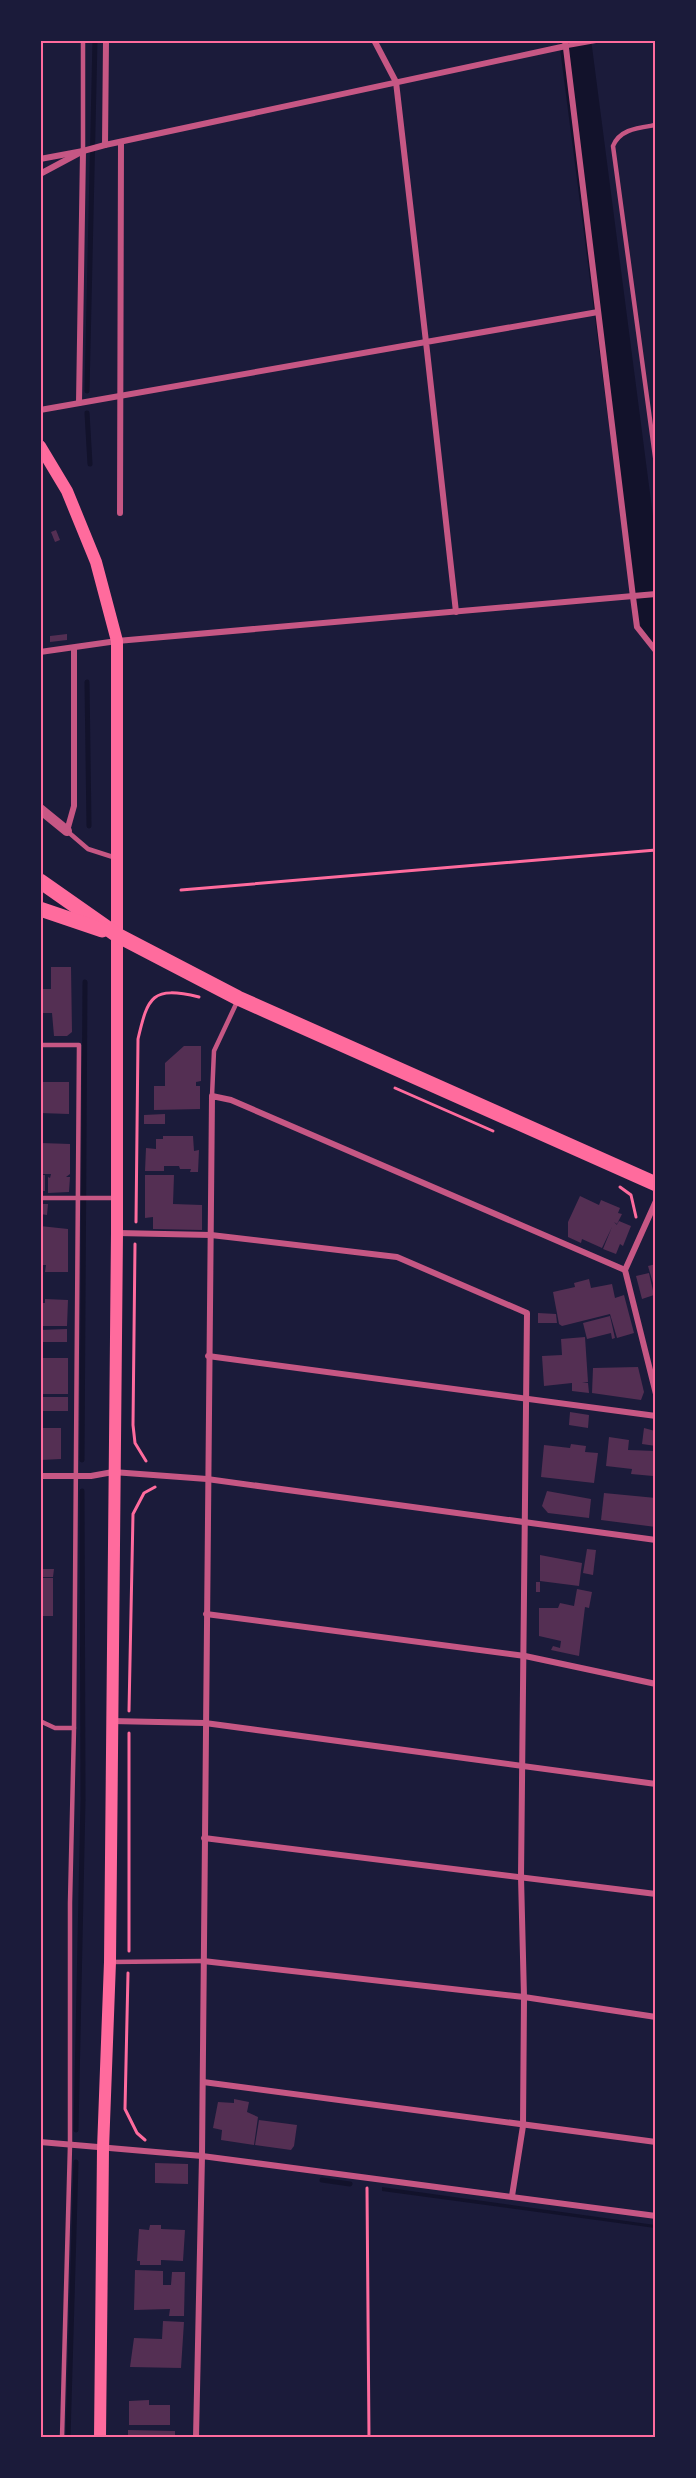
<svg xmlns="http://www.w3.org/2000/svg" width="696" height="2478" viewBox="0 0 696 2478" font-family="'Roboto Condensed',sans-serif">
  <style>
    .water { fill: #12122b }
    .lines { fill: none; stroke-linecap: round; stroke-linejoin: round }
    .stream { stroke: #12122b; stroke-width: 5 }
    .river { stroke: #12122b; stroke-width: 32 }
    .building { fill: #542f53 }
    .path { stroke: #ff6b9d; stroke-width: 3 }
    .service { stroke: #c65784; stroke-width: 4.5 }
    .minor { stroke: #c65784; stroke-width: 6 }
    .tertiary { stroke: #c65784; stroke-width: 10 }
    .secondary { stroke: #ff6b9d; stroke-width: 12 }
    .primary { stroke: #ff6b9d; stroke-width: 15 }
    .neatline { fill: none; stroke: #ff6b9d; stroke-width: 2 }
  </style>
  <rect width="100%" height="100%" fill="#1b1b3a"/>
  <polygon class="water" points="382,2187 655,2225 655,2228 382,2191"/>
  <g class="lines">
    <g class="stream">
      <polyline points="87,391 95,40"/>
      <polyline points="87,413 90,464"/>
      <polyline points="87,682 89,826"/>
      <polyline points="82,1460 85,982"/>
      <polyline points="76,2130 83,1800 82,1491"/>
      <polyline points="322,2180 350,2184"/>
      <polyline points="68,2438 76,2162"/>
    </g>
    <polyline class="river" points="575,40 649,610 656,628"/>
  </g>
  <g class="building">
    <polygon points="56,530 60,540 55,542 51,532"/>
    <polygon points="67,634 67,640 50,642 50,636"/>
    <polygon points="51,967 71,967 72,1032 67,1036 54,1036 52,1013 40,1013 40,989 51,989"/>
    <polygon points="184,1046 201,1046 201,1081 196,1082 196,1086 200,1086 200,1109 154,1110 154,1086 165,1086 165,1063"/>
    <polygon points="40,1082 69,1082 69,1114 40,1113"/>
    <polygon points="165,1114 165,1124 144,1124 144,1115"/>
    <polygon points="163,1136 193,1136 194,1151 199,1150 198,1172 190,1172 191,1169 180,1169 179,1166 164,1166 164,1171 145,1171 146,1148 156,1149 156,1139 163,1139"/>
    <polygon points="41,1143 70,1144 70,1174 66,1177 70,1177 69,1192 48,1193 48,1177 50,1178 51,1174 40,1174"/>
    <rect x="40" y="1175" width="5" height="16"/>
    <polygon points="145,1175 174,1175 173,1204 202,1205 202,1230 153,1229 153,1217 145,1218"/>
    <polygon points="580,1196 599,1205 601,1200 620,1208 618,1213 622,1214 617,1224 614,1222 617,1225 615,1228 619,1221 631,1226 623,1246 620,1244 616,1254 603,1249 612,1227 602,1248 582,1239 581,1243 568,1237 568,1222"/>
    <polygon points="40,1204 48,1204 47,1215 40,1214"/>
    <polygon points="40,1226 68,1229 68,1272 45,1272 46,1265 40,1265"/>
    <polygon points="656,1264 656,1290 655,1290 648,1266"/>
    <polygon points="649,1273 654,1295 642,1299 636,1276"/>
    <polygon points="589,1279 591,1288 612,1284 615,1298 624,1295 634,1333 617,1338 610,1314 562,1326 559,1324 553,1292 575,1287 574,1283"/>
    <polygon points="45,1299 68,1300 67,1326 40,1326 40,1303 45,1303"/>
    <polygon points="538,1313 556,1314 557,1323 538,1323"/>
    <polygon points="610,1316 615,1338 612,1339 611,1333 587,1339 583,1323"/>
    <polygon points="67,1329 67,1342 40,1342 40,1330"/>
    <polygon points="585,1337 588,1382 582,1383 588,1383 589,1393 572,1391 572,1383 544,1386 542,1356 562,1355 561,1339"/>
    <rect x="40" y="1358" width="28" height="36"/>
    <polygon points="638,1367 644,1392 641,1400 592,1393 593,1368"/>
    <rect x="40" y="1397" width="28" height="14"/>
    <polygon points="570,1412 589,1415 588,1428 569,1425"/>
    <polygon points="40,1424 43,1428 61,1428 61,1459 40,1460"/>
    <polygon points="644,1428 655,1431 656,1446 642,1444"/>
    <polygon points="609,1437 629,1440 628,1450 656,1451 653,1476 631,1474 632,1469 606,1466"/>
    <polygon points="571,1444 586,1446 585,1452 598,1453 594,1483 541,1477 544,1445 570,1448"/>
    <polygon points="547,1491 591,1499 589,1518 548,1513 542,1506"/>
    <polygon points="604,1493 656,1498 656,1527 601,1520"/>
    <polygon points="587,1549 596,1550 593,1575 583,1573"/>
    <polygon points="540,1555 582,1563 579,1586 540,1581"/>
    <polygon points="40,1569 54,1569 53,1577 40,1577"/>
    <polygon points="40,1578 53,1578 53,1616 43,1616 43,1610 40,1609"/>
    <rect x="536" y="1582" width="4" height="10"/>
    <polygon points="577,1589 592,1592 589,1608 585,1607 579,1656 551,1650 553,1646 560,1648 561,1641 539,1636 539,1608 558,1608 560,1603 574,1606"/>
    <polygon points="234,2099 249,2102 247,2112 258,2117 254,2145 221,2140 222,2130 213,2128 218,2102 234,2103"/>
    <polygon points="259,2120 297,2125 294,2146 291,2150 255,2145"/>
    <polygon points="155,2163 188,2164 188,2184 155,2183"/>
    <polygon points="150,2225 161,2225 161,2229 185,2230 183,2261 161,2260 161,2265 140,2265 140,2261 137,2261 139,2229 149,2230"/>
    <polygon points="135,2270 163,2271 163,2285 171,2285 172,2272 185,2272 184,2316 169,2316 170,2309 134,2310"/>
    <polygon points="163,2321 184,2322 181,2368 130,2367 134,2338 162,2339"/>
    <polygon points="149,2400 149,2405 170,2405 170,2425 129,2425 129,2401"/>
    <polygon points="128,2430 175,2431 175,2438 128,2438"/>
  </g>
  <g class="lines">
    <g class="path">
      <polyline points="181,890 656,850"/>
      <polyline points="395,1088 493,1131"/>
      <polyline points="620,1187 631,1195 636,1217"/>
      <path d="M136 1222 138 1039C148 996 152 986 199 997"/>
      <polyline points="135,1244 133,1425 135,1443 146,1461"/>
      <polyline points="129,1711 133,1514 144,1493 155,1487"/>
      <polyline points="129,1951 129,1733"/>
      <polyline points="128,1973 125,2109 137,2133 145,2140"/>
      <polyline points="367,2188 369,2438"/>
    </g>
    <g class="service">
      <polyline points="566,46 600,40"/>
      <path d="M656 125C638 128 620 129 613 146L656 464"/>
      <polyline points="83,151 83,40"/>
      <polyline points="67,831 88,849 116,858"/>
      <polyline points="40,1045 79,1045 74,1728 70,1903 70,2145 62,2438"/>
      <polyline points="212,1096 214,1051 237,1002"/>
      <polyline points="40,1198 116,1198"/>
      <polyline points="40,1721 55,1728 74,1728"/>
      <polyline points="110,1962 203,1961"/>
    </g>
    <g class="minor">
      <polyline points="565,40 633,597 637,627 656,651"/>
      <polyline points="105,145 106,40"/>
      <polyline points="40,159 83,151 79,403"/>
      <polyline points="40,174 83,151 105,145 566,46"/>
      <polyline points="40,410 426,342 396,82 374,40"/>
      <polyline points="120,513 121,142"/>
      <polyline points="456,612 426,342 598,312"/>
      <polyline points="40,652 117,641 656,594"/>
      <polyline points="67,831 74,806 74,648"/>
      <polyline points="656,1201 625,1270 656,1394"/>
      <polyline points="117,1233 211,1235 397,1257 527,1313 521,1877 524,1997 523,2126 512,2196"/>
      <polyline points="208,1356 656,1416"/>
      <polyline points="40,1476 91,1476 113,1472 207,1479 656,1540"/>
      <polyline points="206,1614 525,1656 656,1684"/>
      <polyline points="111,1721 205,1723 656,1784"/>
      <polyline points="204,1838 656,1894"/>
      <polyline points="203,1961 524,1997 656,2017"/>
      <polyline points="203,2082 656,2142"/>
      <polyline points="40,2142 202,2156 656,2216"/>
      <polyline points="196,2438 202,2156 212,1096 231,1100 625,1270"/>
    </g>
    <polyline class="tertiary" points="40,809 67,831"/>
    <polyline class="secondary" points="40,446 67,491 96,562 117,641 117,1233 110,1962 103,2149 100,2438"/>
    <g class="primary">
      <polyline points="40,881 117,935 238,998 656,1184"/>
      <polyline points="40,909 102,930"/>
    </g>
  </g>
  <rect width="696" height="2478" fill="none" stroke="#1b1b3a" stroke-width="84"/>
  <rect x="42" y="42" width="612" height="2394" class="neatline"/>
</svg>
